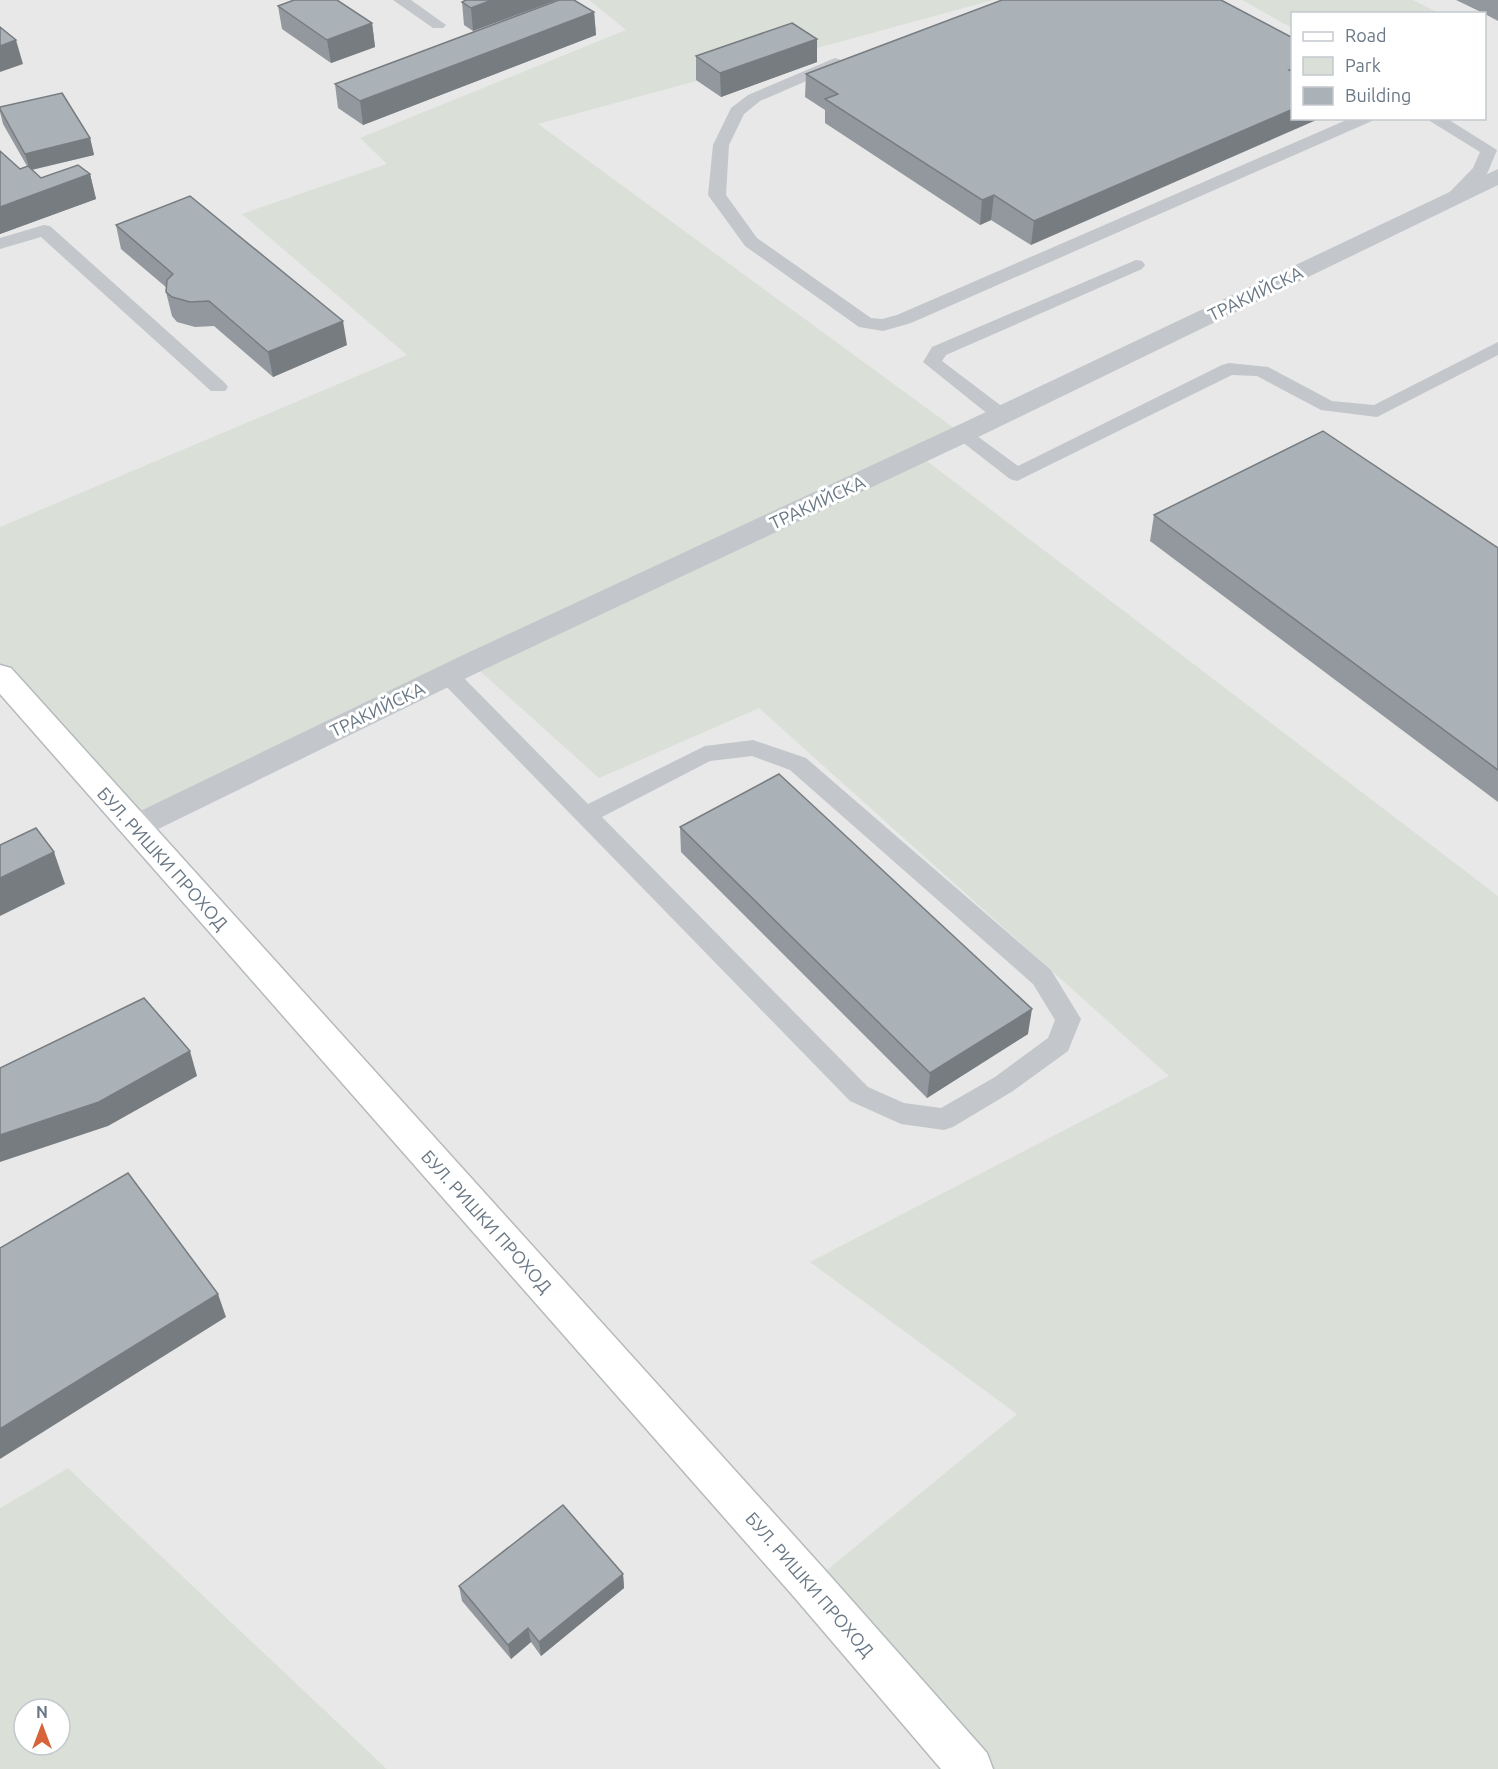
<svg xmlns="http://www.w3.org/2000/svg" width="1498" height="1769" viewBox="0 0 1498 1769" font-family="Ubuntu,sans-serif">
  <style>
    .built { fill: #e7e8e7; fill-rule: evenodd }
    .green { fill: #dadfd8; fill-rule: evenodd }
    .lines { fill: none; stroke-linecap: round; stroke-linejoin: round }
    .secondary-casing { stroke: #b5babe; stroke-width: 3 }
    .lane { fill: #c3c6ca; fill-rule: evenodd }
    .street { fill: #c3c6ca; fill-rule: evenodd }
    .secondary { fill: #fff; fill-rule: evenodd }
    .wall { fill: #92989d }
    .shaded-wall { fill: #777c80 }
    .building { fill: #aab1b7; stroke: #777c80; stroke-width: 1.5 }
    .labels { text-anchor: middle; dominant-baseline: central; stroke-width: 6; stroke-linejoin: round; paint-order: stroke }
    .street-label { font-size: 18px; fill: #6a7885; stroke: #fff }
  </style>
  <rect width="100%" height="100%" fill="#f9f9f7"/>
  <path class="built" d="M0 0H1498V1769H387L68 1468 0 1508ZM1292 14H1484V118H1292Z"/>
  <g class="green">
    <polygon points="589,0 993,0 538,124 962,434 919,455 1498,896 1498,1769 971,1769 810,1584 1017,1414 810,1262 1169,1076 759,708 599,778 472,664 135,827 0,675 0,527 407,355 242,214 387,164 360,138 626,30"/>
    <polygon points="1242,0 1413,0 1439,13 1292,14 1292,28"/>
    <path d="M68 1468 387 1769H0V1508ZM24 1709H60V1745H24Z"/>
  </g>
  <g class="lines">
    <g class="secondary-casing">
      <polygon id="secondary" points="0,665 11,668 825,1570 987,1753 993,1769 941,1769 795,1598 0,694"/>
    </g>
    <g class="lane">
      <polygon points="393,0 411,0 446,25 443,28 433,28"/>
      <polygon points="835,58 841,60 843,63 841,66 760,101 744,114 729,145 726,195 757,238 871,318 882,319 897,315 1351,118 1374,118 1372,121 911,323 883,331 859,327 745,246 708,195 713,145 731,108 748,95"/>
      <polygon points="1425,118 1446,118 1497,150 1487,174 1460,201 1448,201 1445,197 1473,168 1480,152"/>
      <polygon points="44,225 50,226 225,383 228,387 225,391 211,391 41,237 0,249 0,238"/>
      <polygon points="1136,260 1142,261 1145,265 1142,269 946,355 942,361 1008,411 1011,415 1008,419 994,419 923,362 932,347"/>
      <polygon points="1498,342 1498,355 1377,417 1321,410 1257,376 1232,375 1017,481 1010,479 952,434 955,430 969,430 1018,466 1222,365 1229,363 1268,367 1332,401 1374,405"/>
      <path d="M448 668 456 670 588 804 705 746 753 740 806 758 1051 970 1081 1019 1068 1051 1013 1091 953 1127 944 1130 901 1124 850 1101 440 680 437 675 440 670ZM752 756 790 770 1033 984 1055 1020 1048 1038 995 1077 941 1108 904 1103 868 1087 602 817 710 761Z"/>
    </g>
    <polygon class="street" points="1498,169 1498,185 972,440 483,670 146,835 135,839 124,835 119,827 124,819 461,656 952,428"/>
    <use href="#secondary" class="secondary"/>
  </g>
  <g class="wall">
    <polygon points="466,0 557,0 473,31 464,25 462,2"/>
    <polygon points="1221,0 1031,245 991,220 980,225 825,123 825,110 805,97 806,74"/>
    <polygon points="1456,0 1498,0 1498,21 1485,14"/>
    <polygon points="278,6 372,23 375,47 331,63 282,29"/>
    <polygon points="594,12 596,35 363,125 338,108 335,84"/>
    <polygon points="696,56 817,62 721,97 696,80"/>
    <polygon points="0,107 90,138 94,155 32,170 41,178 90,174 96,199 0,234 0,151 20,169 27,166 3,124 0,112"/>
    <polygon points="116,225 347,345 273,377 214,326 195,327 177,322 172,316 166,292 167,288 121,249"/>
    <polygon points="1154,515 1498,548 1498,802 1150,541"/>
    <polygon points="680,827 1028,1034 927,1098 681,852"/>
    <polygon points="623,1574 624,1588 541,1656 531,1642 511,1659 462,1601 459,1586"/>
  </g>
  <g class="shaded-wall">
    <polygon points="492,0 557,0 473,31 471,8"/>
    <polygon points="594,12 596,35 363,125 360,101"/>
    <polygon points="372,23 375,47 331,63 327,40"/>
    <polygon points="817,39 817,62 721,97 720,73"/>
    <polygon points="16,40 23,64 0,72 0,46"/>
    <polygon points="1293,109 1293,118 1321,118 1031,245 1034,221"/>
    <polygon points="90,138 94,155 30,170 25,154"/>
    <polygon points="90,174 96,199 0,234 0,207"/>
    <polygon points="994,195 991,220 980,225 982,200"/>
    <polygon points="343,321 347,345 273,377 268,352"/>
    <polygon points="54,852 65,884 0,916 0,878"/>
    <polygon points="1032,1009 1028,1034 927,1098 930,1073"/>
    <polygon points="190,1051 197,1076 108,1126 0,1162 0,1135"/>
    <polygon points="218,1294 226,1317 0,1459 0,1429"/>
    <polygon points="623,1574 624,1588 541,1656 539,1642"/>
    <polygon points="528,1628 531,1642 511,1659 508,1645"/>
  </g>
  <g class="building">
    <polygon points="294,0 337,0 372,23 327,40 278,6"/>
    <polygon points="466,0 492,0 471,8 462,2"/>
    <polygon points="559,0 574,0 594,12 360,101 335,84"/>
    <polygon points="1002,0 1221,0 1293,38 1293,68 1289,70 1293,72 1293,109 1034,221 994,195 982,200 825,99 838,94 806,74"/>
    <polygon points="792,23 817,39 720,73 696,56"/>
    <polygon points="0,27 16,40 0,46"/>
    <polygon points="62,93 90,138 25,154 0,109 0,107"/>
    <polygon points="0,151 20,169 28,166 41,178 78,165 90,174 0,207"/>
    <polygon points="190,196 343,321 268,352 209,301 190,302 172,297 166,292 167,280 173,274 116,225"/>
    <polygon points="1323,431 1498,548 1498,770 1154,515"/>
    <polygon points="779,774 1032,1009 930,1073 680,827"/>
    <polygon points="36,828 54,852 0,878 0,845"/>
    <polygon points="144,998 190,1051 99,1102 0,1135 0,1068"/>
    <polygon points="128,1173 218,1294 0,1429 0,1248"/>
    <polygon points="563,1505 623,1574 539,1642 528,1628 508,1645 459,1586"/>
  </g>
  <g class="labels">
    <g class="street-label">
      <text transform="translate(1255 293) rotate(-26)">ТРАКИЙСКА</text>
      <text transform="translate(817 502) rotate(-25)">ТРАКИЙСКА</text>
      <text transform="translate(377 709) rotate(-26)">ТРАКИЙСКА</text>
      <text transform="translate(163 858) rotate(48)">БУЛ. РИШКИ ПРОХОД</text>
      <text transform="translate(487 1221) rotate(48)">БУЛ. РИШКИ ПРОХОД</text>
      <text transform="translate(810 1584) rotate(49)">БУЛ. РИШКИ ПРОХОД</text>
    </g>
  </g>
  <rect x="1291" y="12" width="195" height="108" fill="#ffffff" stroke="#c3c9ce" stroke-width="1.5"/>
  <rect x="1303" y="32" width="30" height="9" fill="#ffffff" stroke="#c3c9ce" stroke-width="1.5"/>
  <text x="1345" y="42" font-size="18" fill="#6a7885">Road</text>
  <rect x="1303" y="57" width="30" height="18" fill="#dadfd8" stroke="#c3c9ce" stroke-width="1.5"/>
  <text x="1345" y="72" font-size="18" fill="#6a7885">Park</text>
  <rect x="1303" y="87" width="30" height="18" fill="#aab1b7" stroke="#c3c9ce" stroke-width="1.5"/>
  <text x="1345" y="102" font-size="18" fill="#6a7885">Building</text>
  <g transform="translate(42 1727)"><circle r="28" fill="#ffffff" stroke="#c3c9ce" stroke-width="1.5"/>
  <path d="M0-4.5L10 22L0 15L-10 22Z" fill="#d66339"/>
  <text y="-9" font-size="16" font-weight="bold" text-anchor="middle" fill="#6a7885">N</text>
  </g>
</svg>
